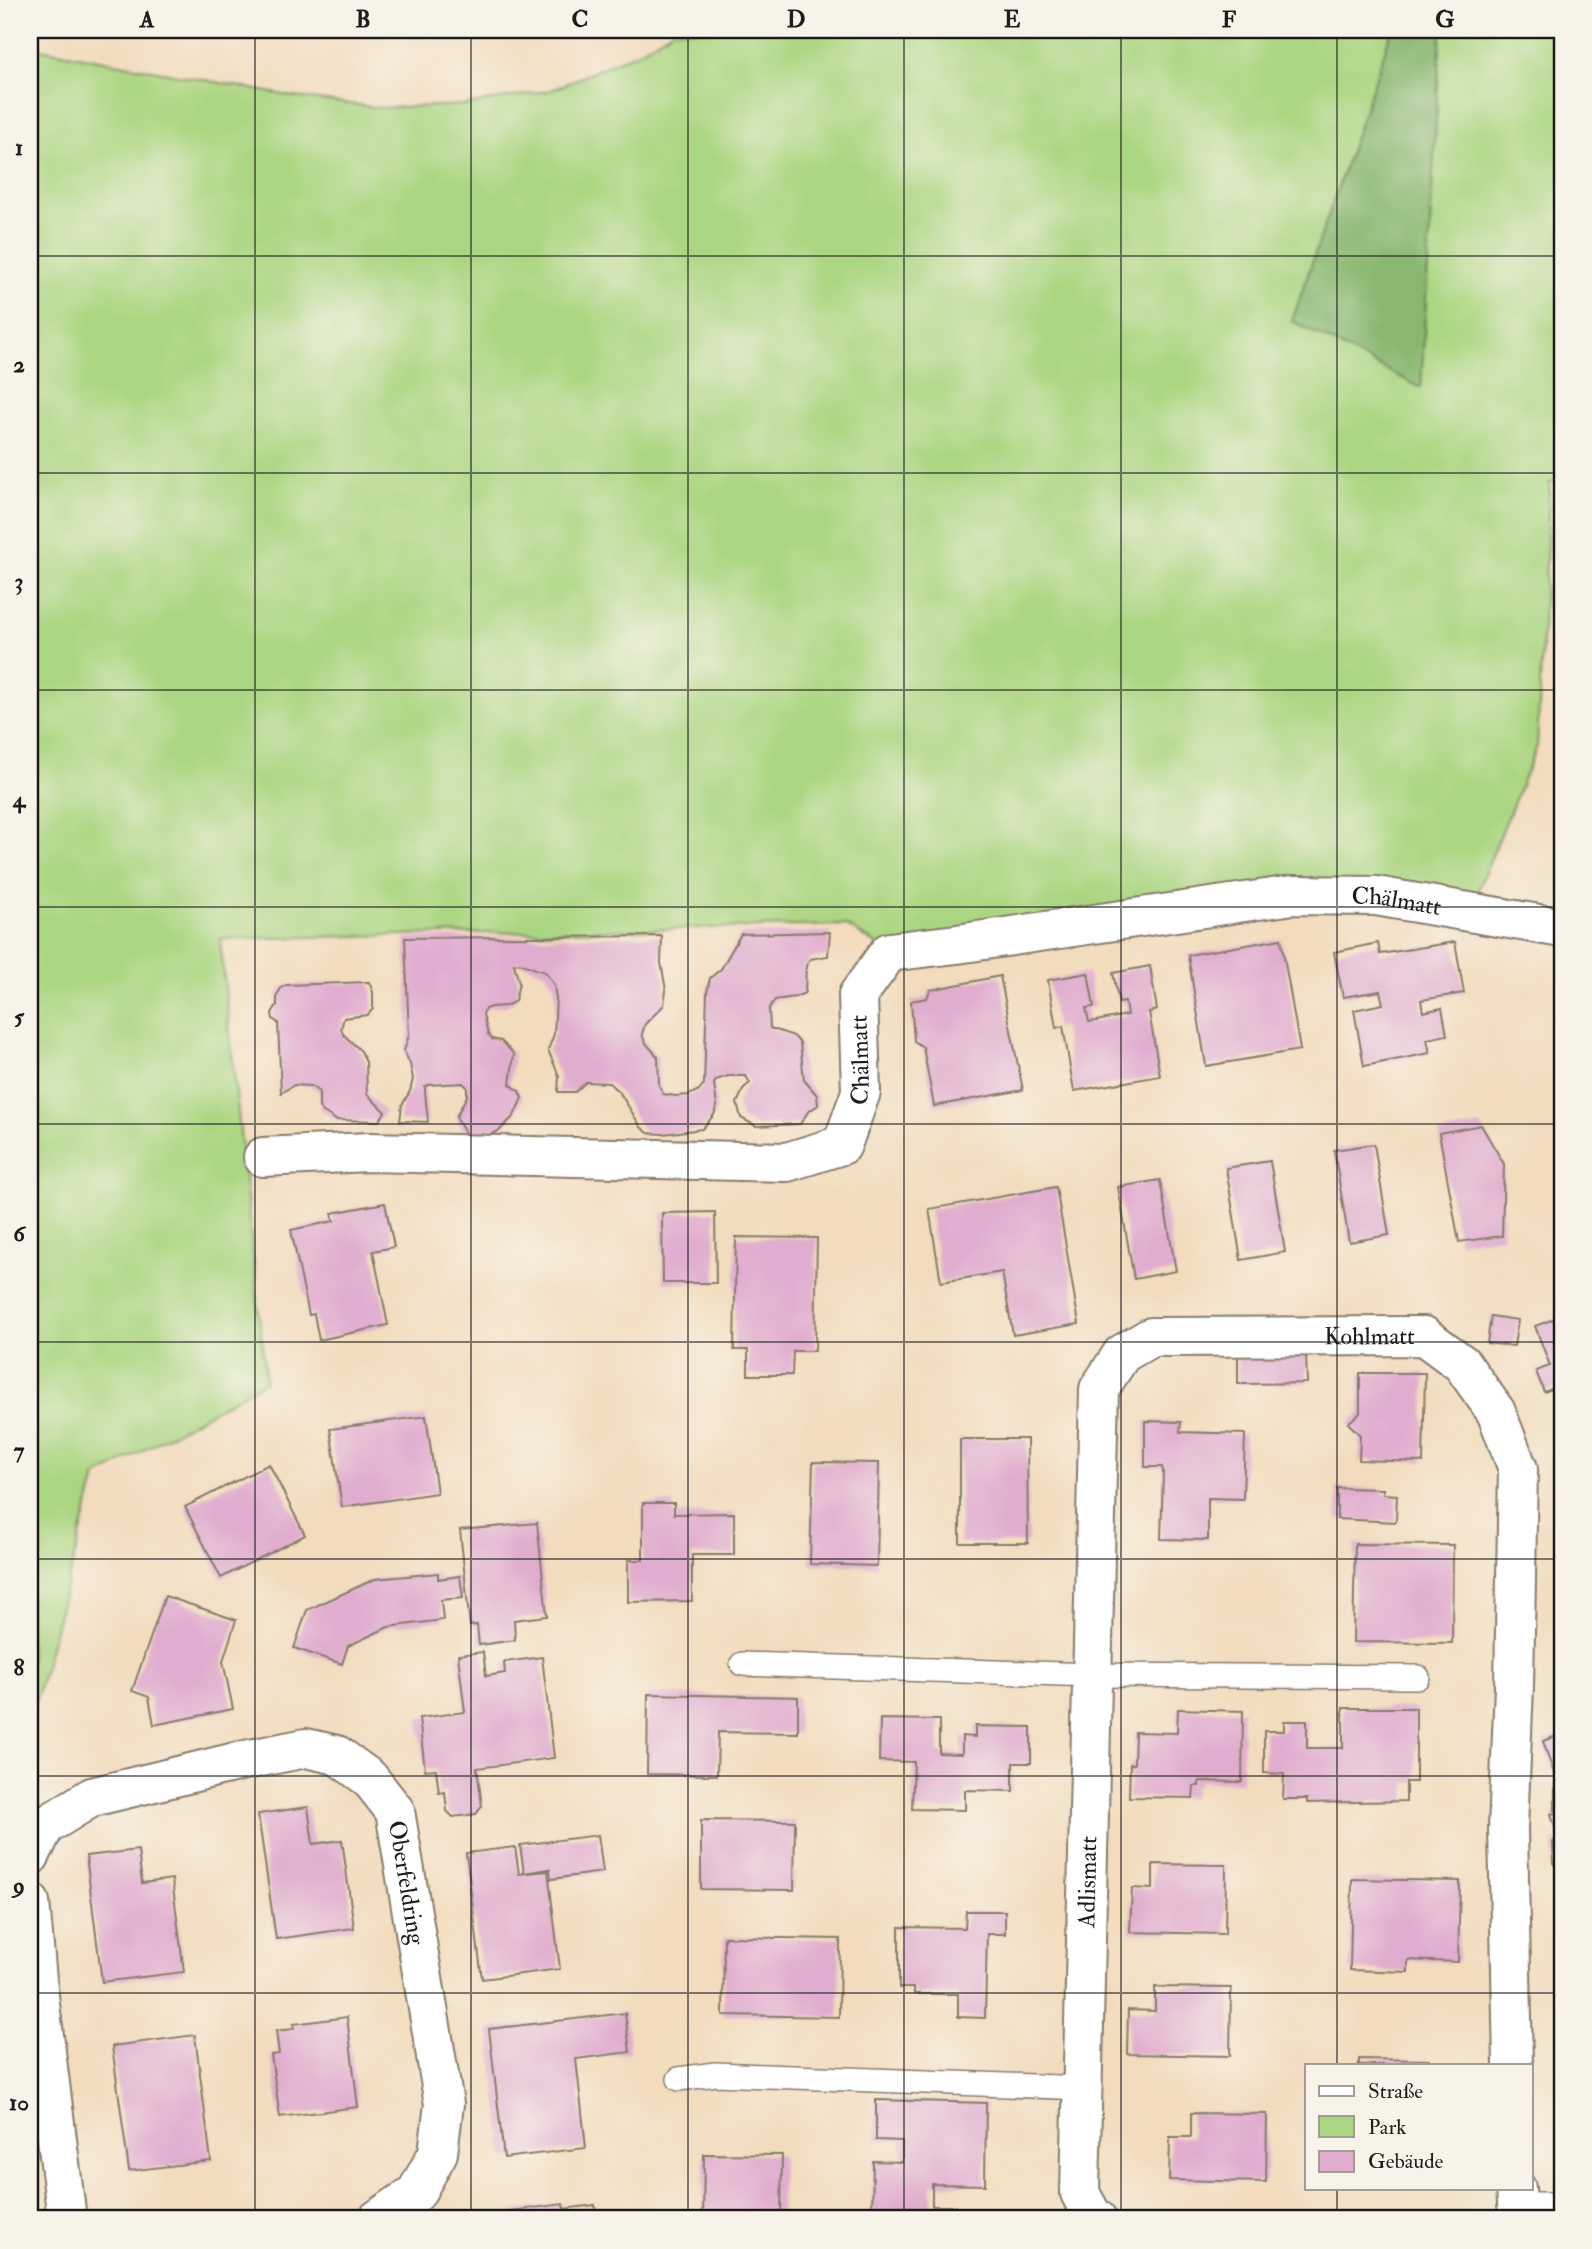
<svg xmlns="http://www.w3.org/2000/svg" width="1592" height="2249" viewBox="0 0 1592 2249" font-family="'IM FELL Double Pica',serif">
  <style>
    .green { fill: #abd681; stroke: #64794e; stroke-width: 2 }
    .forest { fill: #88b76f; stroke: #526a46; stroke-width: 2 }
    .building { fill: #e1adcf }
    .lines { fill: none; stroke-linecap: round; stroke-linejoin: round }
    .lane-casing { stroke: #877c6c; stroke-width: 26 }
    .street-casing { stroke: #877c6c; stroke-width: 42 }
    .lane { stroke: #fff; stroke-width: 23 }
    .street { stroke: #fff; stroke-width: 38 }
    .grid { fill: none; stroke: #1c1c1c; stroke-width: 2; stroke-opacity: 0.55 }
    .labels { text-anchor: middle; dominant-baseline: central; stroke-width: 6; stroke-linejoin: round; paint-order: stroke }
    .street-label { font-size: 24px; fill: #1c1c1c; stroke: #f7f3e8 }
    .neatline { fill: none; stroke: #1c1c1c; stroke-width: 2.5 }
    .grid-label { font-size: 23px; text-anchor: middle; font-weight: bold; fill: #1c1c1c }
  </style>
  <rect width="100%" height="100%" fill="#f7f3e8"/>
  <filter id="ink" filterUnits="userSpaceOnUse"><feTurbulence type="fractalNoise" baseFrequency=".0143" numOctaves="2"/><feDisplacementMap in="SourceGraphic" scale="14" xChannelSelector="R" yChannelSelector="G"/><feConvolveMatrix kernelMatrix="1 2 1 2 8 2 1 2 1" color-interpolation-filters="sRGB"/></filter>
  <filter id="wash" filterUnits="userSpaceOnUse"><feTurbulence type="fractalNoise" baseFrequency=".00686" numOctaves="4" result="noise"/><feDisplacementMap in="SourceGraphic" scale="28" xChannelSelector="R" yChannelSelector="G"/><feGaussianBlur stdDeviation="1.57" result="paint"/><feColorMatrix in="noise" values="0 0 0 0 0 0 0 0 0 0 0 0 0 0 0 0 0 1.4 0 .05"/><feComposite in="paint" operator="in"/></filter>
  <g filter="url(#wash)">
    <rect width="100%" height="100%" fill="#f2dcbd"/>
    <polygon class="green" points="673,30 1392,30 1292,321 1421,387 1441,30 1562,30 1562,482 1550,482 1537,746 1469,912 1376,896 889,952 845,925 220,939 266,1381 96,1477 30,1721 30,47 295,97 381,108 466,105 552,90 638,52"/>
    <polygon class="forest" points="1392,30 1441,30 1421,388 1292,321"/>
    <g id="blocks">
      <g class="building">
        <polygon points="830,932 828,956 810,959 806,966 805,993 795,997 775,1000 769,1008 770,1028 794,1036 800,1043 804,1080 817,1095 818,1105 808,1112 800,1124 756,1126 741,1118 737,1103 744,1088 750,1083 746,1076 728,1076 716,1080 714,1084 717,1106 714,1115 702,1129 663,1134 648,1133 641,1127 620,1093 609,1083 586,1082 575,1092 558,1092 559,1076 548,1050 554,1034 556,998 554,985 545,972 519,963 514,964 519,983 515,1001 506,1006 491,1007 485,1009 483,1014 488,1034 492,1039 501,1041 514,1054 510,1084 519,1091 522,1098 514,1116 499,1131 487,1136 466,1135 456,1117 467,1096 467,1087 463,1083 428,1085 425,1087 425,1092 428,1122 400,1121 402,1105 410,1091 413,1079 410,1064 404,1051 409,1035 405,938 662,936 661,963 666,990 664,1005 645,1024 642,1034 645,1042 658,1057 659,1085 663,1094 676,1096 689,1095 699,1090 704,1084 707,992 710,978 721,969 741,934"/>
        <polygon points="1281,939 1300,1050 1206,1066 1188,955"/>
        <polygon points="1455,942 1464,993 1421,1000 1423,1012 1442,1008 1447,1035 1427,1039 1430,1053 1364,1066 1354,1010 1383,1004 1380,991 1343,997 1334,952 1378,943 1380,954"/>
        <polygon points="1150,966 1157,1010 1149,1012 1160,1076 1074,1091 1063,1026 1056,1028 1048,980 1088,973 1094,1007 1086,1008 1089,1022 1096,1021 1127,1015 1125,1002 1119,1003 1113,973"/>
        <polygon points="1000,976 1023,1090 934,1106 923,1047 914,1041 911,1001 927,998 930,990"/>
        <polygon points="369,982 373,992 373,1009 367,1015 344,1018 341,1028 343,1034 361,1051 366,1062 367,1094 385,1112 379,1121 336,1120 322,1111 319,1107 319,1092 311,1086 294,1085 281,1093 278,1023 273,1019 272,1013 277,1005 277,996 281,988 286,985"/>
        <polygon points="1481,1125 1504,1164 1502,1236 1459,1242 1439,1133"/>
        <polygon points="1374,1144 1389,1235 1349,1242 1334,1150"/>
        <polygon points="1270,1161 1285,1252 1241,1260 1226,1168"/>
        <polygon points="1160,1180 1176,1271 1134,1279 1118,1187"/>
        <polygon points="1056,1187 1079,1324 1013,1335 1002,1272 941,1282 929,1209"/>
        <polygon points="385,1203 394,1247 373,1251 388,1325 319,1340 314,1314 309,1315 291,1230 334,1221 332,1213"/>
        <polygon points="715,1212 716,1283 663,1283 662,1213"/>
        <polygon points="736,1237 817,1238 815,1351 793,1351 792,1375 748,1375 748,1350 734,1350"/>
        <polygon points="1491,1316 1518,1320 1514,1346 1487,1343"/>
        <polygon points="1562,1316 1562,1385 1544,1392 1536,1371 1550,1366 1535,1326"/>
        <polygon points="1306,1354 1307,1383 1238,1384 1238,1356"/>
        <polygon points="1360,1373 1425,1373 1423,1462 1359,1460 1360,1435 1348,1423 1360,1413"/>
        <polygon points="426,1416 437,1493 342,1507 330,1429"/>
        <polygon points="1145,1421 1181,1422 1180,1432 1245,1434 1243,1499 1208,1498 1208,1540 1161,1539 1163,1471 1162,1467 1145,1467"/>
        <polygon points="960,1439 1027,1439 1028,1543 960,1543"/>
        <polygon points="813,1462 879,1463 877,1566 810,1564"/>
        <polygon points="269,1464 305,1535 221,1578 185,1507"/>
        <polygon points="1337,1488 1383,1489 1383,1494 1397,1495 1396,1522 1337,1519"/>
        <polygon points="643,1503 674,1503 674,1514 734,1513 734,1555 692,1555 692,1601 628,1602 628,1560 643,1560"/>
        <polygon points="537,1523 547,1616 514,1620 515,1640 479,1645 477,1625 470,1626 460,1530"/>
        <polygon points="1355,1544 1453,1545 1452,1643 1353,1642"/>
        <polygon points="438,1573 438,1579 460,1576 463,1598 441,1600 443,1620 388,1627 348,1646 342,1664 294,1648 307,1610 375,1579"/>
        <polygon points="165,1596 236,1620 223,1661 233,1709 154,1725 149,1697 132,1691"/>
        <polygon points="483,1652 486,1676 505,1673 504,1662 542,1657 554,1758 477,1768 482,1806 476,1814 453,1817 447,1811 445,1792 439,1793 436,1769 425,1770 419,1718 465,1712 458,1655"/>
        <polygon points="648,1694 798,1697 798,1733 718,1732 717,1775 647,1774"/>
        <polygon points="1343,1708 1416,1708 1416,1782 1406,1782 1406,1801 1307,1803 1307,1799 1283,1799 1284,1774 1264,1773 1264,1731 1284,1731 1284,1721 1307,1721 1307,1748 1343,1748"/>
        <polygon points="1178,1709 1243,1711 1242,1782 1199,1781 1199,1786 1194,1786 1193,1798 1129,1797 1130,1764 1134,1764 1135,1732 1177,1733"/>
        <polygon points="880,1719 939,1720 939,1753 962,1754 962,1736 975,1737 975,1726 1031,1727 1031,1763 1013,1763 1013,1791 965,1790 965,1810 912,1809 914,1762 879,1761"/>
        <polygon points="1562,1734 1562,1861 1554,1864 1553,1842 1559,1839 1551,1814 1555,1813 1555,1784 1557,1782 1543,1741"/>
        <polygon points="308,1807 313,1844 342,1840 354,1928 276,1939 258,1814"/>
        <polygon points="701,1820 795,1821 794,1890 701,1889"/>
        <polygon points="598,1835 603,1872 551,1879 550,1869 524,1873 520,1845"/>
        <polygon points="515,1847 519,1874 548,1871 560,1969 482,1979 466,1853"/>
        <polygon points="138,1850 142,1883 172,1879 184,1972 102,1982 86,1856"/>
        <polygon points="1153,1864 1226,1865 1225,1934 1130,1932 1132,1888 1153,1889"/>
        <polygon points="1562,1877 1562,1922 1557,1924 1556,1879"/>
        <polygon points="1352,1879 1460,1881 1458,1962 1408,1960 1408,1972 1350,1970"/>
        <polygon points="966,1911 1005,1911 1005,1934 987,1934 985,2018 958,2017 958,1994 914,1994 914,1988 899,1988 899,1927 965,1928"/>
        <polygon points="724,1937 840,1939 839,2017 723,2015"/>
        <polygon points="1155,1987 1231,1988 1230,2056 1127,2054 1128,2010 1155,2011"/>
        <polygon points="625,2013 630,2052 576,2059 586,2148 504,2158 489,2029"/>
        <polygon points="347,2017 358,2107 280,2117 271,2055 279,2054 276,2031 294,2029 293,2024"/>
        <polygon points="195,2035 211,2161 129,2171 112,2046"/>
        <polygon points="1359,2059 1429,2060 1429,2065 1359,2065"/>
        <polygon points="876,2100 986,2103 985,2185 932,2184 932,2206 955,2206 955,2219 872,2219 873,2161 902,2162 902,2141 876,2140"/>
        <polygon points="1191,2113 1267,2114 1266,2182 1169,2180 1170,2137 1191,2137"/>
        <polygon points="704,2154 782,2155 781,2219 703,2219"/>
        <polygon points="563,2204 564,2209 595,2205 596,2219 512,2219 511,2211"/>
      </g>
    </g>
  </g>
  <g filter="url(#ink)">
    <use href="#blocks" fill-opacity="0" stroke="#877c6c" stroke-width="2"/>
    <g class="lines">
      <g class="lane-casing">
        <g id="lane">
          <polyline points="742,1664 1093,1675 1418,1677"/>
          <polyline points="679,2079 715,2074 1084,2088"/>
          <polyline points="1517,2204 1562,2204"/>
        </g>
      </g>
      <g class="street-casing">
        <g id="street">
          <path id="s1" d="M263 1157 369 1152 787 1162 842 1145 861 1092 858 995 889 952 957 944 1293 895 1376 896 1562 928"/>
          <path id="s2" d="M30 1856 45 1826 92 1797 240 1761 306 1748 337 1755 369 1778 395 1811 444 2104 438 2153 416 2193 378 2219"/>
          <polyline points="30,1902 37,1980 67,2219"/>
          <polyline points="1516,2188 1518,2219"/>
          <path id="s3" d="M1097 2219 1093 2217 1080 2193 1099 1389 1122 1354 1151 1337 1424 1336 1462 1364 1496 1412 1518 1469 1514 1686 1508 1829 1513 2065"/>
        </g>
      </g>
      <use href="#lane" class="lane"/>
      <use href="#street" class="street"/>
    </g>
  </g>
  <path class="grid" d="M255 30V2219M471 30V2219M688 30V2219M904 30V2219M1121 30V2219M1337 30V2065M30 256H1562M30 473H1562M30 690H1562M30 907H1562M30 1124H1562M30 1342H1562M30 1559H1562M30 1776H1562M30 1993H1562M1337 2188V2219"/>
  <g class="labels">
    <g class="street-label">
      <text stroke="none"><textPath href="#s1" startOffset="1300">Chälmatt</textPath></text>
      <text stroke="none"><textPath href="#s1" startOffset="670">Chälmatt</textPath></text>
      <text stroke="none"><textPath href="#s3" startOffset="1130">Kohlmatt</textPath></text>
      <text stroke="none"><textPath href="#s2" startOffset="494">Oberfeldring</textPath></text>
      <text stroke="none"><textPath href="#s3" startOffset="343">Adlismatt</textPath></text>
    </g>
  </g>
  <rect width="1592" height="2249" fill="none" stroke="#f7f3e8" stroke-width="77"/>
  <rect x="1305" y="2064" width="228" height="126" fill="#f7f3e8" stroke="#9f9d96" stroke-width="2"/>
  <rect x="1319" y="2086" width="35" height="10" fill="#ffffff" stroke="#9f9d96" stroke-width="2"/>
  <text x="1368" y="2098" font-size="21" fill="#1c1c1c">Straße</text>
  <rect x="1319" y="2116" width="35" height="21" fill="#abd681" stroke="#9f9d96" stroke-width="2"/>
  <text x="1368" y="2134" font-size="21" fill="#1c1c1c">Park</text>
  <rect x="1319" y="2151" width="35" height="21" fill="#e1adcf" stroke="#9f9d96" stroke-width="2"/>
  <text x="1368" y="2168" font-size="21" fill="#1c1c1c">Gebäude</text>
  <rect x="38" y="38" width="1516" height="2172" class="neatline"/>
  <g class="grid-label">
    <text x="147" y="27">A</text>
    <text x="363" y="27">B</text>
    <text x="580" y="27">C</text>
    <text x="796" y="27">D</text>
    <text x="1012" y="27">E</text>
    <text x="1229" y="27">F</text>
    <text x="1445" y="27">G</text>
    <text x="19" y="155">1</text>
    <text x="19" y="372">2</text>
    <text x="19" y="589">3</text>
    <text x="19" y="807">4</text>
    <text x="19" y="1024">5</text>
    <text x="19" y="1241">6</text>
    <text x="19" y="1458">7</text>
    <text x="19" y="1675">8</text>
    <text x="19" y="1893">9</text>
    <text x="19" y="2110">10</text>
  </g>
</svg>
